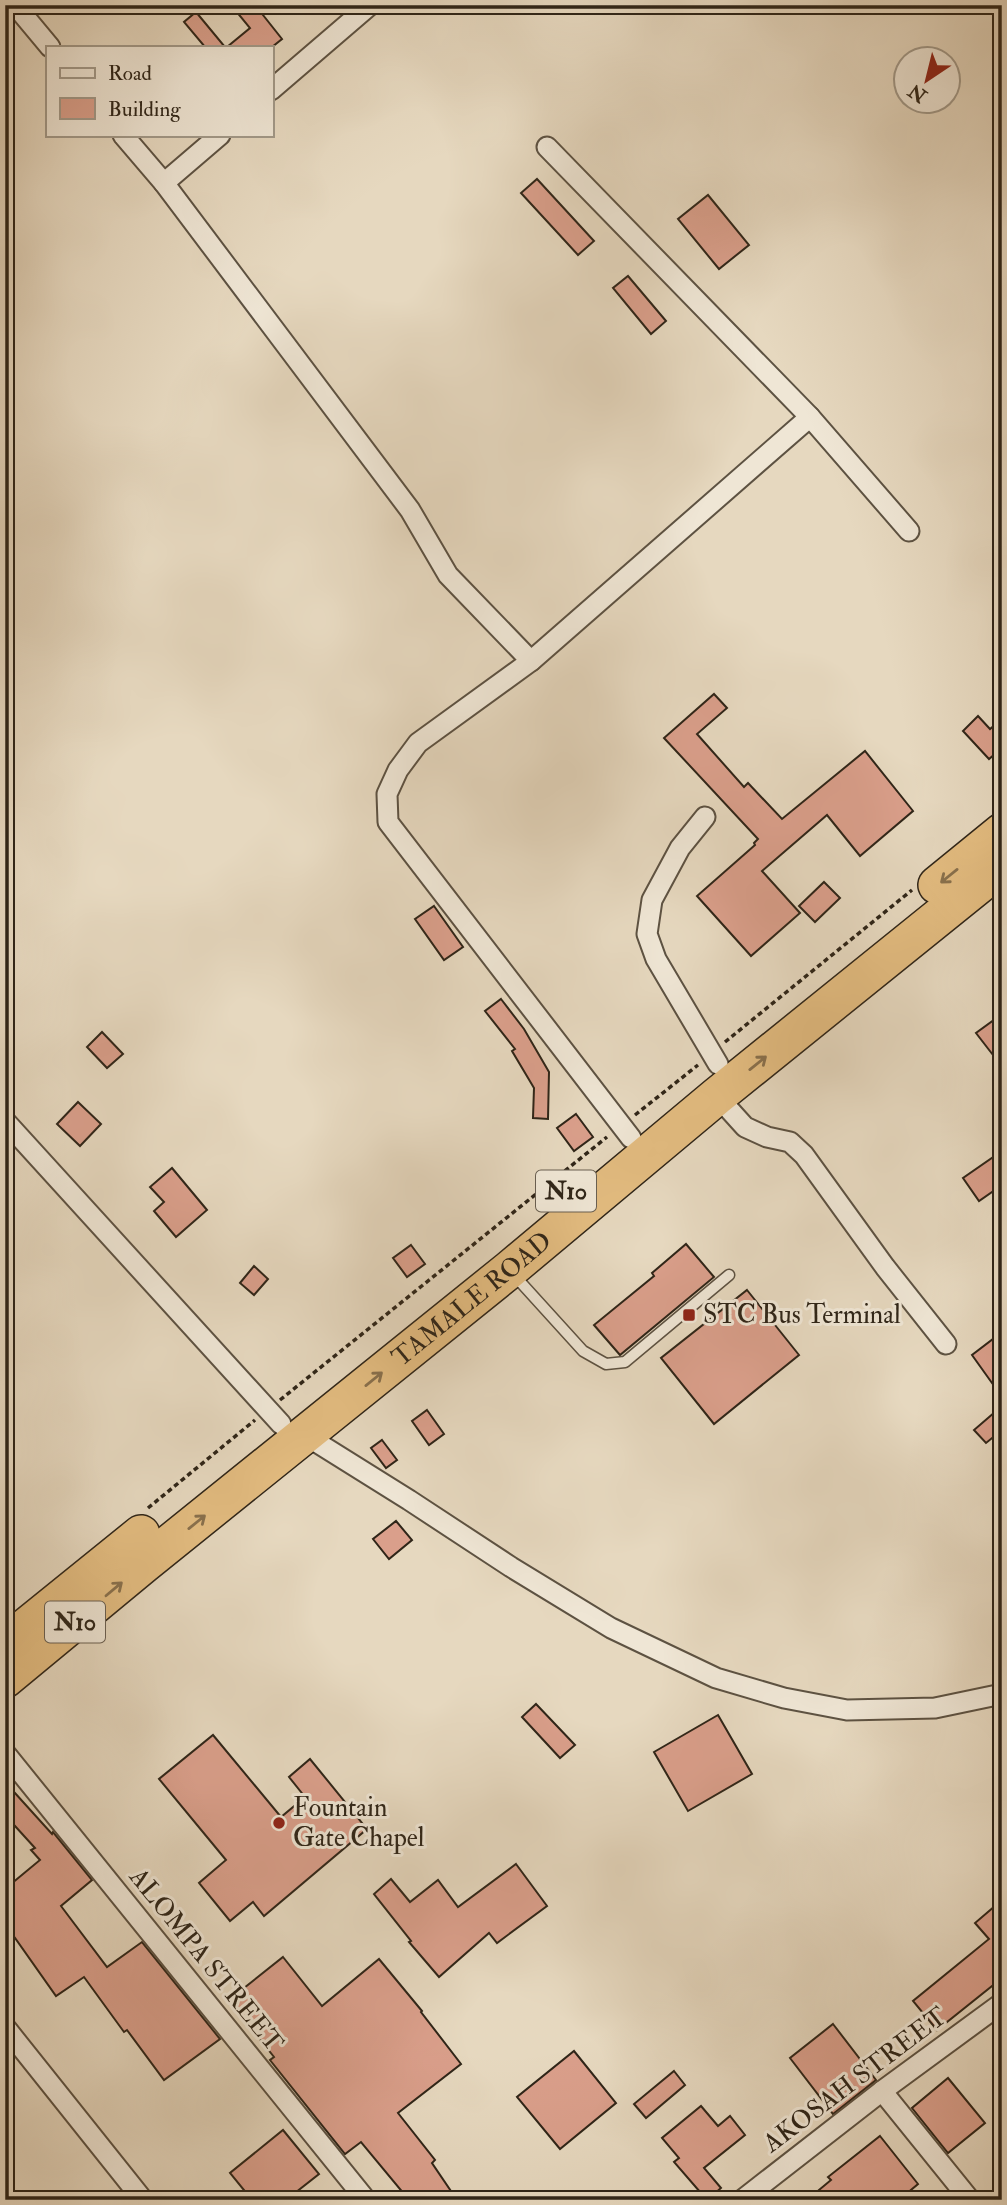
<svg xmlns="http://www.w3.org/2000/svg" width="1007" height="2205" viewBox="0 0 1007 2205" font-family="'IM FELL Double Pica',serif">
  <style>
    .building { fill: #da9f8b; stroke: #2f2518; stroke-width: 2 }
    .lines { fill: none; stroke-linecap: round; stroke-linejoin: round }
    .lane-casing { stroke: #5d5242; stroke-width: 13 }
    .street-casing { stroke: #5d5242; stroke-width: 23 }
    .highway-casing { stroke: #2f2518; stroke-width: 40 }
    .path { stroke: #2f2518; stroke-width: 3.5; stroke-dasharray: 5 3.5; stroke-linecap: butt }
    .lane { stroke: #efe6d5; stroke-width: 10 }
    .street { stroke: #efe6d5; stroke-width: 19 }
    .highway { stroke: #e3bc80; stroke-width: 37 }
    .oneway { stroke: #89704c }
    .poi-dot { fill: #8f2418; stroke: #efe6d5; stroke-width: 2.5 }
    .labels { text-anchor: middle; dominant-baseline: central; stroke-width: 6; stroke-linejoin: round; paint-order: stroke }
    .shield { fill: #efe6d5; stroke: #695f51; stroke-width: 2 }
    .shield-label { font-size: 24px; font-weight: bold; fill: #2f2518 }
    .street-label { font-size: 26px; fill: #2f2518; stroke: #efe6d5 }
    .poi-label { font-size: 26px; fill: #2f2518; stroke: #efe6d5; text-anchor: start }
  </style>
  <rect width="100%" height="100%" fill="#e6d8bf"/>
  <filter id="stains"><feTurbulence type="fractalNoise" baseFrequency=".00286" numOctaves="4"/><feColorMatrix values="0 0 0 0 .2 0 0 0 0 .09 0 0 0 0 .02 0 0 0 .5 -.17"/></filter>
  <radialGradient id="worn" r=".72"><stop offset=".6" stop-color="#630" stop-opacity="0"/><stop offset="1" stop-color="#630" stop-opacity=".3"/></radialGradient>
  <g class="building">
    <polygon points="231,5 255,5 282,39 272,47 227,47 250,28"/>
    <polygon points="196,12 225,47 205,47 184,22"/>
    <polygon points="537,179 594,241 578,255 521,193"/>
    <polygon points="708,195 749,245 719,269 678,219"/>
    <polygon points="628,276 666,321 651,334 613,288"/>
    <polygon points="714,694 727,708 697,734 744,787 748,783 782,819 865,751 913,811 860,856 827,815 762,871 800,913 751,956 697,896 755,845 754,843 758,839 664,738"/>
    <polygon points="978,716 990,729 1002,719 1002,748 989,759 963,731"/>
    <polygon points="824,882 840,898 815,922 799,906"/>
    <polygon points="434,906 463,947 444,960 415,919"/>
    <polygon points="501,999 524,1029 549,1072 548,1119 533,1118 534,1088 512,1051 515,1049 485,1011"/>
    <polygon points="1002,1014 1002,1049 993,1055 976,1033"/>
    <polygon points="102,1032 123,1054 107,1068 87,1047"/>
    <polygon points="78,1102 101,1124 80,1146 57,1124"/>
    <polygon points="576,1114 593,1137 574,1151 557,1128"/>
    <polygon points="1002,1151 1002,1185 979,1201 963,1178"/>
    <polygon points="172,1168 207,1210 176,1237 154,1211 164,1202 150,1187"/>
    <polygon points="686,1244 714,1277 620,1355 594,1325 654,1276 652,1273"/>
    <polygon points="411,1245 425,1264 407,1277 393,1258"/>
    <polygon points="254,1266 268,1279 254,1295 240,1283"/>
    <polygon points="747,1290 799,1355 714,1424 661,1358"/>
    <polygon points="993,1339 1002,1351 1002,1397 972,1355"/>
    <polygon points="1002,1406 1002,1430 986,1443 974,1430"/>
    <polygon points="427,1410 444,1434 429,1445 412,1421"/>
    <polygon points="382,1440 397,1460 386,1468 371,1448"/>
    <polygon points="396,1521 412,1540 389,1559 373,1539"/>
    <polygon points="536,1704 575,1745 560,1758 522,1717"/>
    <polygon points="718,1715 752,1774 688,1811 654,1752"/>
    <polygon points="213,1735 281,1817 305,1797 289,1777 310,1759 367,1829 264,1916 253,1902 230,1921 199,1883 226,1860 159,1779"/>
    <polygon points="5,1782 52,1834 53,1832 92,1880 61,1906 107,1967 142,1942 220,2039 164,2080 127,2030 124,2032 84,1977 56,1996 15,1938 5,1946 5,1889 40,1860 31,1850 35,1848 5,1815"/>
    <polygon points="516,1864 547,1906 497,1943 489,1933 439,1977 409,1942 411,1941 374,1894 391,1879 410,1902 438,1880 458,1907"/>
    <polygon points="1002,1900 1002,1978 937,2030 913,2001 989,1939 975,1923"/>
    <polygon points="283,1957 322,2006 379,1959 422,2011 421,2012 461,2064 398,2113 435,2160 432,2163 457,2200 409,2200 361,2142 345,2154 270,2060 274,2057 229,2000"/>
    <polygon points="833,2024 876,2080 833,2114 790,2058"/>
    <polygon points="574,2051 616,2103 560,2149 517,2097"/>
    <polygon points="674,2071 685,2085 646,2118 634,2104"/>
    <polygon points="948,2078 985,2123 948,2153 912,2108"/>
    <polygon points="701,2106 718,2126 730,2116 745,2135 704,2168 721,2188 707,2200 674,2162 679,2158 662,2138"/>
    <polygon points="283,2130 319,2174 286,2200 252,2200 230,2173"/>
    <polygon points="880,2136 918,2184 899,2200 807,2200 831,2180 828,2177"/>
  </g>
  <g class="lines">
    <g class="lane-casing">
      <polyline id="lane" points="514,1275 583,1351 606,1364 625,1362 729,1275"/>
    </g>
    <g class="street-casing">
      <g id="street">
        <polyline points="15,5 50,47"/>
        <polyline points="271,90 370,5"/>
        <polyline points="123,135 164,183"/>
        <polyline points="220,135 164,183 410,510 448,575 531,661"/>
        <polyline points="547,147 810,417 909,531"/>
        <polyline points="705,817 680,848 652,900 647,934 656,959 718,1064"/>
        <polyline points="717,1096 745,1127 767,1137 790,1142 804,1155 885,1267 946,1344"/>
        <polyline points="5,1121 281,1424"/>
        <polyline points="631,1138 388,822 387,794 398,770 418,743 531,661 810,417"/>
        <polyline points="305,1435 409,1500 511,1567 611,1628 716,1678 784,1698 847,1710 935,1708 1002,1694"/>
        <polyline points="5,1753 366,2200"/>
        <polyline points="5,2027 143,2200"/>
        <polyline points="882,2091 970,2200"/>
        <polyline points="742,2200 882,2091 1002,2003"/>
      </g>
    </g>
    <g class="highway-casing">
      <g id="highway">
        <polyline points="937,885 1002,832"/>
        <polyline points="5,1644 141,1534"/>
        <path id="s1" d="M5 1679 144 1564 509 1270 717 1096 1002 866"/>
      </g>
    </g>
    <g class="path">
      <polyline points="725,1042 912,890"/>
      <polyline points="635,1115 698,1065"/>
      <polyline points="280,1400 607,1137"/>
      <polyline points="148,1508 255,1420"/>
    </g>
    <use href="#lane" class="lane"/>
    <use href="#street" class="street"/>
    <use href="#highway" class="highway"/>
  </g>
  <defs><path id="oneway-shaft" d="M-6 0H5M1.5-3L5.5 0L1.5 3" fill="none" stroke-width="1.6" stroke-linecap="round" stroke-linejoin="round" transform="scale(1.75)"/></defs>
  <g class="oneway">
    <use href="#oneway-shaft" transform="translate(949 876) rotate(141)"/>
    <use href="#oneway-shaft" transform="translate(758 1063) rotate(-39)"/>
    <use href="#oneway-shaft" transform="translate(374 1379) rotate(-39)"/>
    <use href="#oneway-shaft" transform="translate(197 1522) rotate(-39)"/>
    <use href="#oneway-shaft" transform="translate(114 1589) rotate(-40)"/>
  </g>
  <g class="poi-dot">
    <rect x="682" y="1308" width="14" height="14" rx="3.5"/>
    <circle cx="279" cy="1823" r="7"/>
  </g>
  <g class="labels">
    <g class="shield">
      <rect x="536" y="1170.5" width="60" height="41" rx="5"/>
      <rect x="45" y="1601.5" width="60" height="41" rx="5"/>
    </g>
    <g class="shield-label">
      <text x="566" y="1191">N10</text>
      <text x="75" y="1622">N10</text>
    </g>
    <g class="street-label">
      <text stroke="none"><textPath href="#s1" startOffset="602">TAMALE ROAD</textPath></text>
      <text transform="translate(206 1960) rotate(51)">ALOMPA STREET</text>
      <text transform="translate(855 2080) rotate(-37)">AKOSAH STREET</text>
    </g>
    <g class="poi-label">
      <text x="703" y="1315">STC Bus Terminal</text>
      <text x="293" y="1808">Fountain<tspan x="293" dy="30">Gate Chapel</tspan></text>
    </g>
  </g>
  <rect width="1007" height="2205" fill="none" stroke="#e6d8bf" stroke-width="28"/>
  <rect x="7" y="7" width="993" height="2191" fill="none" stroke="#2f2518" stroke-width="3.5"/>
  <rect x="14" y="14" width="979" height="2177" fill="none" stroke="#2f2518" stroke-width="2"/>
  <rect x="46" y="46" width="228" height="91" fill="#efe6d5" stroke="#a29989" stroke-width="2"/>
  <rect x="60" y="68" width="35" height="10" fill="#efe6d5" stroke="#a29989" stroke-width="2"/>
  <text x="108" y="80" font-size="21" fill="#2f2518">Road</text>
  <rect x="60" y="98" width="35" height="21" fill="#da9f8b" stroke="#a29989" stroke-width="2"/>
  <text x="108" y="116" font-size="21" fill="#2f2518">Building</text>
  <g transform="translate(927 80) rotate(215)"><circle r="33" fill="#efe6d5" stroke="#a29989" stroke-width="2"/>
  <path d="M0-5L12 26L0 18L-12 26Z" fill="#8f2418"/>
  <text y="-10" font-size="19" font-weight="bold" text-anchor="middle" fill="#2f2518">N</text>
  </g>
  <rect width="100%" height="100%" filter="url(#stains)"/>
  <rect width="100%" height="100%" fill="url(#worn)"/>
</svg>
